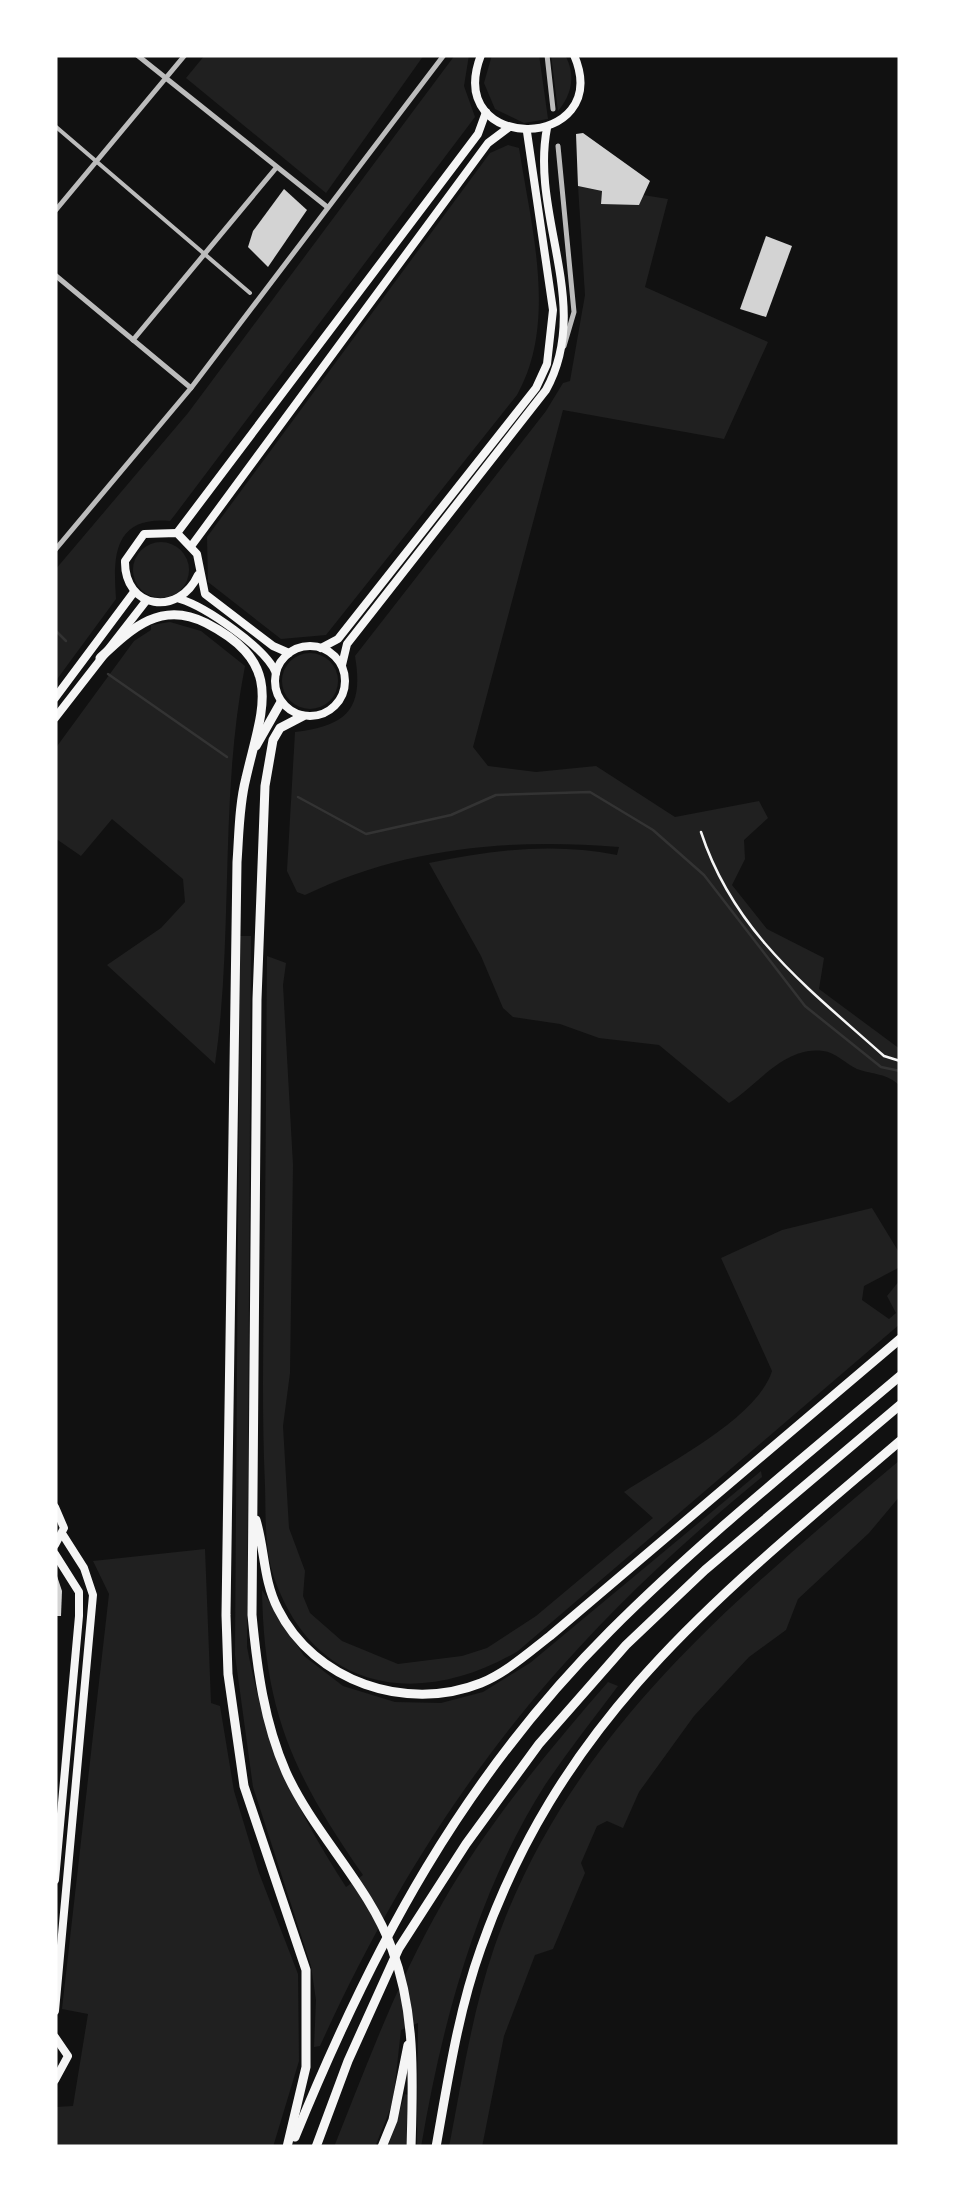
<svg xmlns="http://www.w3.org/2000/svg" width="955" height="2202" viewBox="0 0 955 2202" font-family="Ubuntu,sans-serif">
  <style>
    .green { fill: #202020 }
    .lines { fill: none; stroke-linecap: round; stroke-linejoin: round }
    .stream { stroke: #333; stroke-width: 2.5 }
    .building { fill: #d3d3d3 }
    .path { stroke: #f5f5f5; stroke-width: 2.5 }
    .pedestrian { stroke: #bcbcbc; stroke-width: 4 }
    .minor { stroke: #bcbcbc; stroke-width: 5 }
    .primary { stroke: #f5f5f5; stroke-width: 8 }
    .motorway { stroke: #f5f5f5; stroke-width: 9 }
  </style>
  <rect width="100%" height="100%" fill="#111"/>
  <g class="green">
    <polygon points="205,55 424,55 326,193 186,78"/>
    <path d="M455 55H469L464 86 475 117 174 516 170 521C113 516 113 557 116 599L55 682V570L188 413Z"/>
    <polygon points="492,55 539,55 548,119 524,123 495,109 484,83"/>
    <path d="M551 55H565C576 75 572 94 558 111Z"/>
    <path d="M508 145 519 148C531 226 558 323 517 395L326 635 281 639 208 582 207 537 490 153Z"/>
    <path d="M578 186 602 191 601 204 643 195 668 199 645 287 768 342 724 439 563 410 473 747 488 766 536 772 596 766 675 817 759 801 768 818 744 840 745 859 732 885 767 929 824 958 819 989 900 1049V1086C887 1073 874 1075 857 1069 846 1064 835 1052 823 1051 784 1046 758 1085 729 1103L659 1045 599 1038 560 1024 513 1017 503 1008 481 956 429 863C492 850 553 842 617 855L619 847C512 838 404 847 305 895L297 892 287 871 295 732C347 726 364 709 355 656L546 411 563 383 570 381 585 295Z"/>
    <circle cx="161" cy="570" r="28"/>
    <path d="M170 622 201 631 245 666C219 798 234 933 215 1064L107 965 161 928 185 902 183 879 112 819 81 856 55 838V749L134 641 151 630V625Z"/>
    <circle cx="310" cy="681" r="28"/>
    <path d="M240 936H251L247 1647C266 1745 292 1803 346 1887L363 1875C294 1776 264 1712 262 1590L304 1656 343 1686 395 1702 441 1703 483 1692 530 1663 761 1471 762 1477C558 1644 429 1806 320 2046L314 2047 316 2000 311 1966 253 1787 235 1655Z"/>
    <path d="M267 956 286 963 283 985 293 1165 290 1373 283 1426 289 1528 305 1571 303 1596 310 1613 342 1641 398 1664 462 1656 487 1648 536 1616 653 1518 624 1492C667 1463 757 1419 772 1371L721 1258 782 1230 872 1208 900 1254V1267L864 1286 862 1300 889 1319 896 1313 887 1296 900 1280V1324L518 1651C424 1707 318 1695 276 1583 264 1553 266 1518 265 1486 262 1417 263 1350 264 1282 266 1173 266 1065 267 956Z"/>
    <path d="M900 1460V1496L869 1533 798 1599 786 1630 749 1657 694 1716 639 1792 623 1828 607 1821 597 1826 581 1863 585 1873 553 1949 535 1955 504 2036 482 2147H449C462 2080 472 2013 494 1948 568 1734 733 1601 900 1460Z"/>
    <polygon points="205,1549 211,1703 220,1706 234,1791 259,1873 298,1974 299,2061 273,2147 55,2147 57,2107 73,2106 88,2014 62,2009 109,1594 93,1561"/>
    <path d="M608 1682 618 1686C594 1718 568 1751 545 1785 477 1892 442 2023 421 2147H417L418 2023 401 2030 393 2102 375 2147H334C367 2064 398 1980 443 1902 489 1822 548 1751 608 1682Z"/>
    <polygon points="405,2094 408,2095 406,2147 388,2147"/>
  </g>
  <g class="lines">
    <g class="stream">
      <polyline points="55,630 66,641"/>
      <polyline points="108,674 227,757"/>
      <polyline points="298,797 366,834 451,815 496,795 590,792 653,830 704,875 805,1006 881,1067 900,1071"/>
    </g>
  </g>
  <g class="building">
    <polygon points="583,133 650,181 639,205 601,204 602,191 578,186 576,134"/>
    <polygon points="284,189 307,210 268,267 248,247 253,231"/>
    <polygon points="766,236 792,246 766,317 740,309"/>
    <polygon points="56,1573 62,1591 61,1616 55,1616"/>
  </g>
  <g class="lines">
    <path class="path" d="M701 832C734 933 808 988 884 1056L900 1061"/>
    <polyline class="pedestrian" points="55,126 250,293"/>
    <g class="minor">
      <polyline points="137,55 326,206"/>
      <polyline points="547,55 553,109"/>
      <polyline points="558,146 574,312 564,346"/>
      <polyline points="55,211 185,55"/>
      <polyline points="55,275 191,388"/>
      <polyline points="133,340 276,168"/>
      <polyline points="55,550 191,388 444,55"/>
    </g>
    <g class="primary">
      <path d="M481 55C442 156 615 151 574 55"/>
      <polyline points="177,533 478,134 486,112"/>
      <polyline points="192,545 488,143 508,128"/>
      <path d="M198 575C179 617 124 609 125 561L144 534 177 533 197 554 205 594 273 646 289 653"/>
      <path d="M180 599C206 607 266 648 276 673"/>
      <circle cx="310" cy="681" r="35"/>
      <polyline points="321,648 338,639 536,388 547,364 553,310 527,132"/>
      <path d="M342 665 347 644 546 390C593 305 530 216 547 128"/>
      <polyline points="55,698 134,592"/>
      <polyline points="55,718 146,601"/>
      <polyline points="55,1507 64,1528 55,1545"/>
      <polyline points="55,1554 79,1592 79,1616 55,1880"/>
      <polyline points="55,2011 93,1595 84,1568 63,1535"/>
      <polyline points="55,2037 68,2056 55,2080"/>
    </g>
    <g class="motorway">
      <path d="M100 658C132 628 161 600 206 623 286 664 262 708 246 778 239 805 239 835 237 862L226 1615 228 1674 244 1786 306 1970V2067L287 2147"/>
      <path d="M303 716 280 728 273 740 265 786 257 999 252 1615C257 1668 264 1722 286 1772 314 1834 369 1885 392 1949 416 2013 413 2081 411 2147"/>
      <polyline points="256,746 281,702"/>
      <path d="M256 1520C265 1550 263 1580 278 1609 314 1681 406 1713 481 1683 507 1672 528 1653 550 1636L900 1339"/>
      <path d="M295 2137C373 1946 462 1779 610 1631 701 1540 802 1459 900 1376"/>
      <polyline points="316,2147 348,2061 399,1948 466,1844 539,1744 626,1645 705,1570 900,1405"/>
      <polyline points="382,2147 393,2120 408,2045"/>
      <path d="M436 2147C448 2080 458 2012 481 1948 563 1715 720 1595 900 1441"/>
    </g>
  </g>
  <rect width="955" height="2202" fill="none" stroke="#ffffff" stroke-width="115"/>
</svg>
